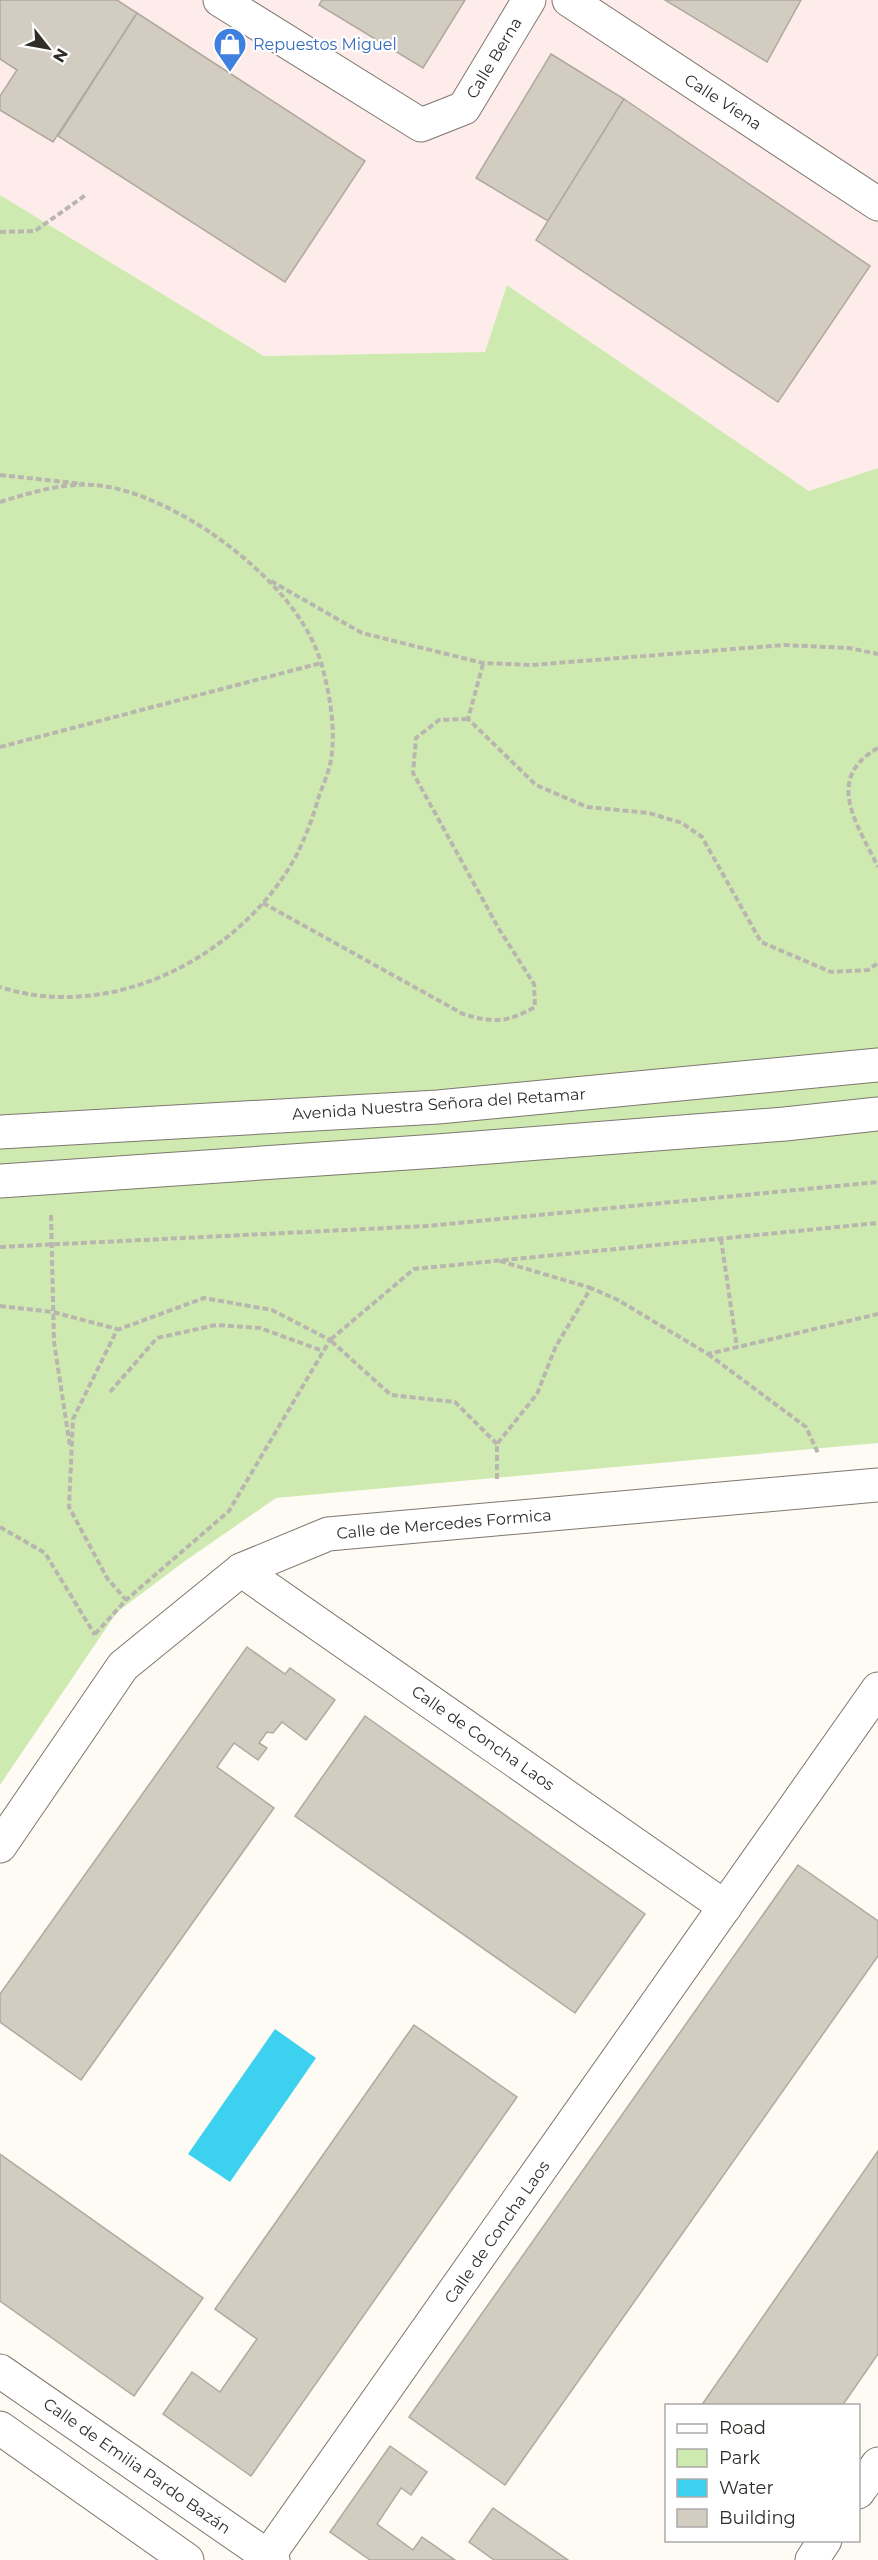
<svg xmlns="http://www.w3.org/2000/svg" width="878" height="2560" viewBox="0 0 878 2560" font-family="Montserrat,sans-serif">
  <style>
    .industrial { fill: #fdecea }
    .green { fill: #cfeab0 }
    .water { fill: #3cd2ef }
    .building { fill: #d2ccc1; stroke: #afa99f; stroke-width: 1.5 }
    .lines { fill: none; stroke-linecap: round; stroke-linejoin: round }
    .minor-casing { stroke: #7e776e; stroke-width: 35 }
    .path { stroke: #b9b6b0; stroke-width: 4; stroke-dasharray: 6 3; stroke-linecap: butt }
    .minor { stroke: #fff; stroke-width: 33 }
    .labels { text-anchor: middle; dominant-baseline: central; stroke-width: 4.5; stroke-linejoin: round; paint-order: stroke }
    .shop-label { font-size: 16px; fill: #366cbe; stroke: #fff; text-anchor: start }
    .street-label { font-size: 16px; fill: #302d29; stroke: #fff }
  </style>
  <rect width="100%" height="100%" fill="#fefaf4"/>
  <polygon class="industrial" points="0,0 878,0 878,468 809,491 507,285 485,352 264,356 0,195"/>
  <polygon class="green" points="0,195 264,356 485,352 507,285 809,491 878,468 878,1443 276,1498 185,1561 117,1612 0,1785"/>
  <polygon class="water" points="275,2029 316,2058 230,2182 188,2154"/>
  <g class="building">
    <polygon points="0,0 117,0 137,13 53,142 0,110 0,96 17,70 0,59"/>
    <polygon points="322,0 465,0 423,68 319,5"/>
    <polygon points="665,0 801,0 767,62"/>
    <polygon points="137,13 365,161 285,282 58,136"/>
    <polygon points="551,54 624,99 548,221 476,178"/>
    <polygon points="624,99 870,266 778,402 536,240"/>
    <polygon points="247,1647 285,1674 290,1668 335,1700 306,1740 282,1722 273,1733 267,1732 259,1743 267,1748 258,1760 234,1743 217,1767 274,1808 81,2080 0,2022 0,1994"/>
    <polygon points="365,1716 645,1914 575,2013 295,1816"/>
    <polygon points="798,1865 878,1921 878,1956 505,2485 409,2417"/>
    <polygon points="414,2025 517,2097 251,2476 163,2414 192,2372 220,2392 257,2339 215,2309"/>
    <polygon points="878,2151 878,2354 842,2406 701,2406"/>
    <polygon points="0,2154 203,2298 134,2396 0,2301"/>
    <polygon points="390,2446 427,2472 411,2495 401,2488 377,2524 413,2550 422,2537 455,2560 370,2560 330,2532"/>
    <polygon points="493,2508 568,2560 494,2560 469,2542"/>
  </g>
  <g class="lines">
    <g class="minor-casing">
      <g id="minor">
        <polyline points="220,0 421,125 464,108 529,0"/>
        <polyline points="569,0 878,204"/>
        <polyline points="0,1132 438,1107 878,1065"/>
        <polyline points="0,1181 437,1151 785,1124 878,1114"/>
        <polyline points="241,1570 725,1907"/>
        <polyline points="0,1846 123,1666 241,1570 328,1534 878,1485"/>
        <polyline points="0,2371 273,2560"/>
        <polyline points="0,2428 187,2560"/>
        <polyline points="858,2492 878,2464"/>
        <polyline points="268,2556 878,1689"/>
        <polyline points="812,2560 825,2540"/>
      </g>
    </g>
    <g class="path">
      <polyline points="0,232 35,231 87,194"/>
      <polyline points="0,475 84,484"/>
      <path d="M0 502C29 493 62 483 93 485 132 487 180 512 211 533 256 564 307 611 322 666 330 695 336 730 331 760 329 772 323 785 319 796 313 817 305 839 295 858 239 958 111 1023 0 987"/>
      <polyline points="271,581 362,633 483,663 531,665 784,645 849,648 878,654"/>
      <polyline points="483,664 468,719 536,785 587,807 649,813 682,823 702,837 761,942 831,972 868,970 878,963"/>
      <polyline points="0,747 321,663"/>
      <path d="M878 748C823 779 858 825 878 867"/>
      <path d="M263 903 463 1014C494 1023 506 1023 535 1007L534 984 499 929 413 773 416 738 439 720 468 719"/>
      <polyline points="51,1215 54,1342 70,1446"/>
      <polyline points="721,1239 737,1348"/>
      <polyline points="0,1247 427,1226 878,1182"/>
      <polyline points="500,1261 591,1288"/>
      <polyline points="0,1306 53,1312 117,1329"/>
      <polyline points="708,1354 806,1427 818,1453"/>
      <polyline points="110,1392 157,1338 216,1325 260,1328 323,1351"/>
      <polyline points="497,1444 455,1402 391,1395 330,1340 414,1269 878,1223"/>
      <polyline points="497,1479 497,1444 537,1394 556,1346 591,1288 618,1300 708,1354 878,1314"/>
      <polyline points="0,1527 45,1553 95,1635"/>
      <polyline points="95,1634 126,1600 107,1578 69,1507 73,1419 117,1330 204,1298 272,1310 330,1340 229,1511 126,1600"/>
    </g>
    <use href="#minor" class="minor"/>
  </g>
  <defs>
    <g id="shop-pin" transform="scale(1.725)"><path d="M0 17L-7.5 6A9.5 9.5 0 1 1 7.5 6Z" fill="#3f7fe0" stroke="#fff"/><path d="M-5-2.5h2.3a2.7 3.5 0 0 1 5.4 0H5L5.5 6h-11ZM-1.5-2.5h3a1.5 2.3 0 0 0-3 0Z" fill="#fff"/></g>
  </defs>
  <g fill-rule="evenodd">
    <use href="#shop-pin" x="230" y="44"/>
  </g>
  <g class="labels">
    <g class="shop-label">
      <text x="253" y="44">Repuestos Miguel</text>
    </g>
    <g class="street-label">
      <text transform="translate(494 58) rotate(-59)">Calle Berna</text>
      <text transform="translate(723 102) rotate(33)">Calle Viena</text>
      <text transform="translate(439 1104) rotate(-4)">Avenida Nuestra Señora del Retamar</text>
      <text transform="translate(444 1524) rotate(-5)">Calle de Mercedes Formica</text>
      <text transform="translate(483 1738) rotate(35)">Calle de Concha Laos</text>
      <text transform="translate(497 2232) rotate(-55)">Calle de Concha Laos</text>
      <text transform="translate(137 2466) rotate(35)">Calle de Emilia Pardo Bazán</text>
    </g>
  </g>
  <rect x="665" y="2404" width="195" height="138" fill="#ffffff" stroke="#acaba9" stroke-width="1.5"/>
  <rect x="677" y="2424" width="30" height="9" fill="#ffffff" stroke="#acaba9" stroke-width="1.5"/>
  <text x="719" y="2434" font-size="18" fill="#302d29">Road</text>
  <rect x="677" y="2449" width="30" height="18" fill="#cfeab0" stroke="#acaba9" stroke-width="1.5"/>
  <text x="719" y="2464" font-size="18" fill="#302d29">Park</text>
  <rect x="677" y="2479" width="30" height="18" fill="#3cd2ef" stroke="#acaba9" stroke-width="1.5"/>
  <text x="719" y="2494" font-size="18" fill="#302d29">Water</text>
  <rect x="677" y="2509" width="30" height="18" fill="#d2ccc1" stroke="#acaba9" stroke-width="1.5"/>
  <text x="719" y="2524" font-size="18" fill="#302d29">Building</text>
  <g transform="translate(48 48) rotate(121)" stroke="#ffffff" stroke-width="4.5" paint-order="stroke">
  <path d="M0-4.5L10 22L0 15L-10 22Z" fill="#302d29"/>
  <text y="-9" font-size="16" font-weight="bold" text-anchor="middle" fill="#302d29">N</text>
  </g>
</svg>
